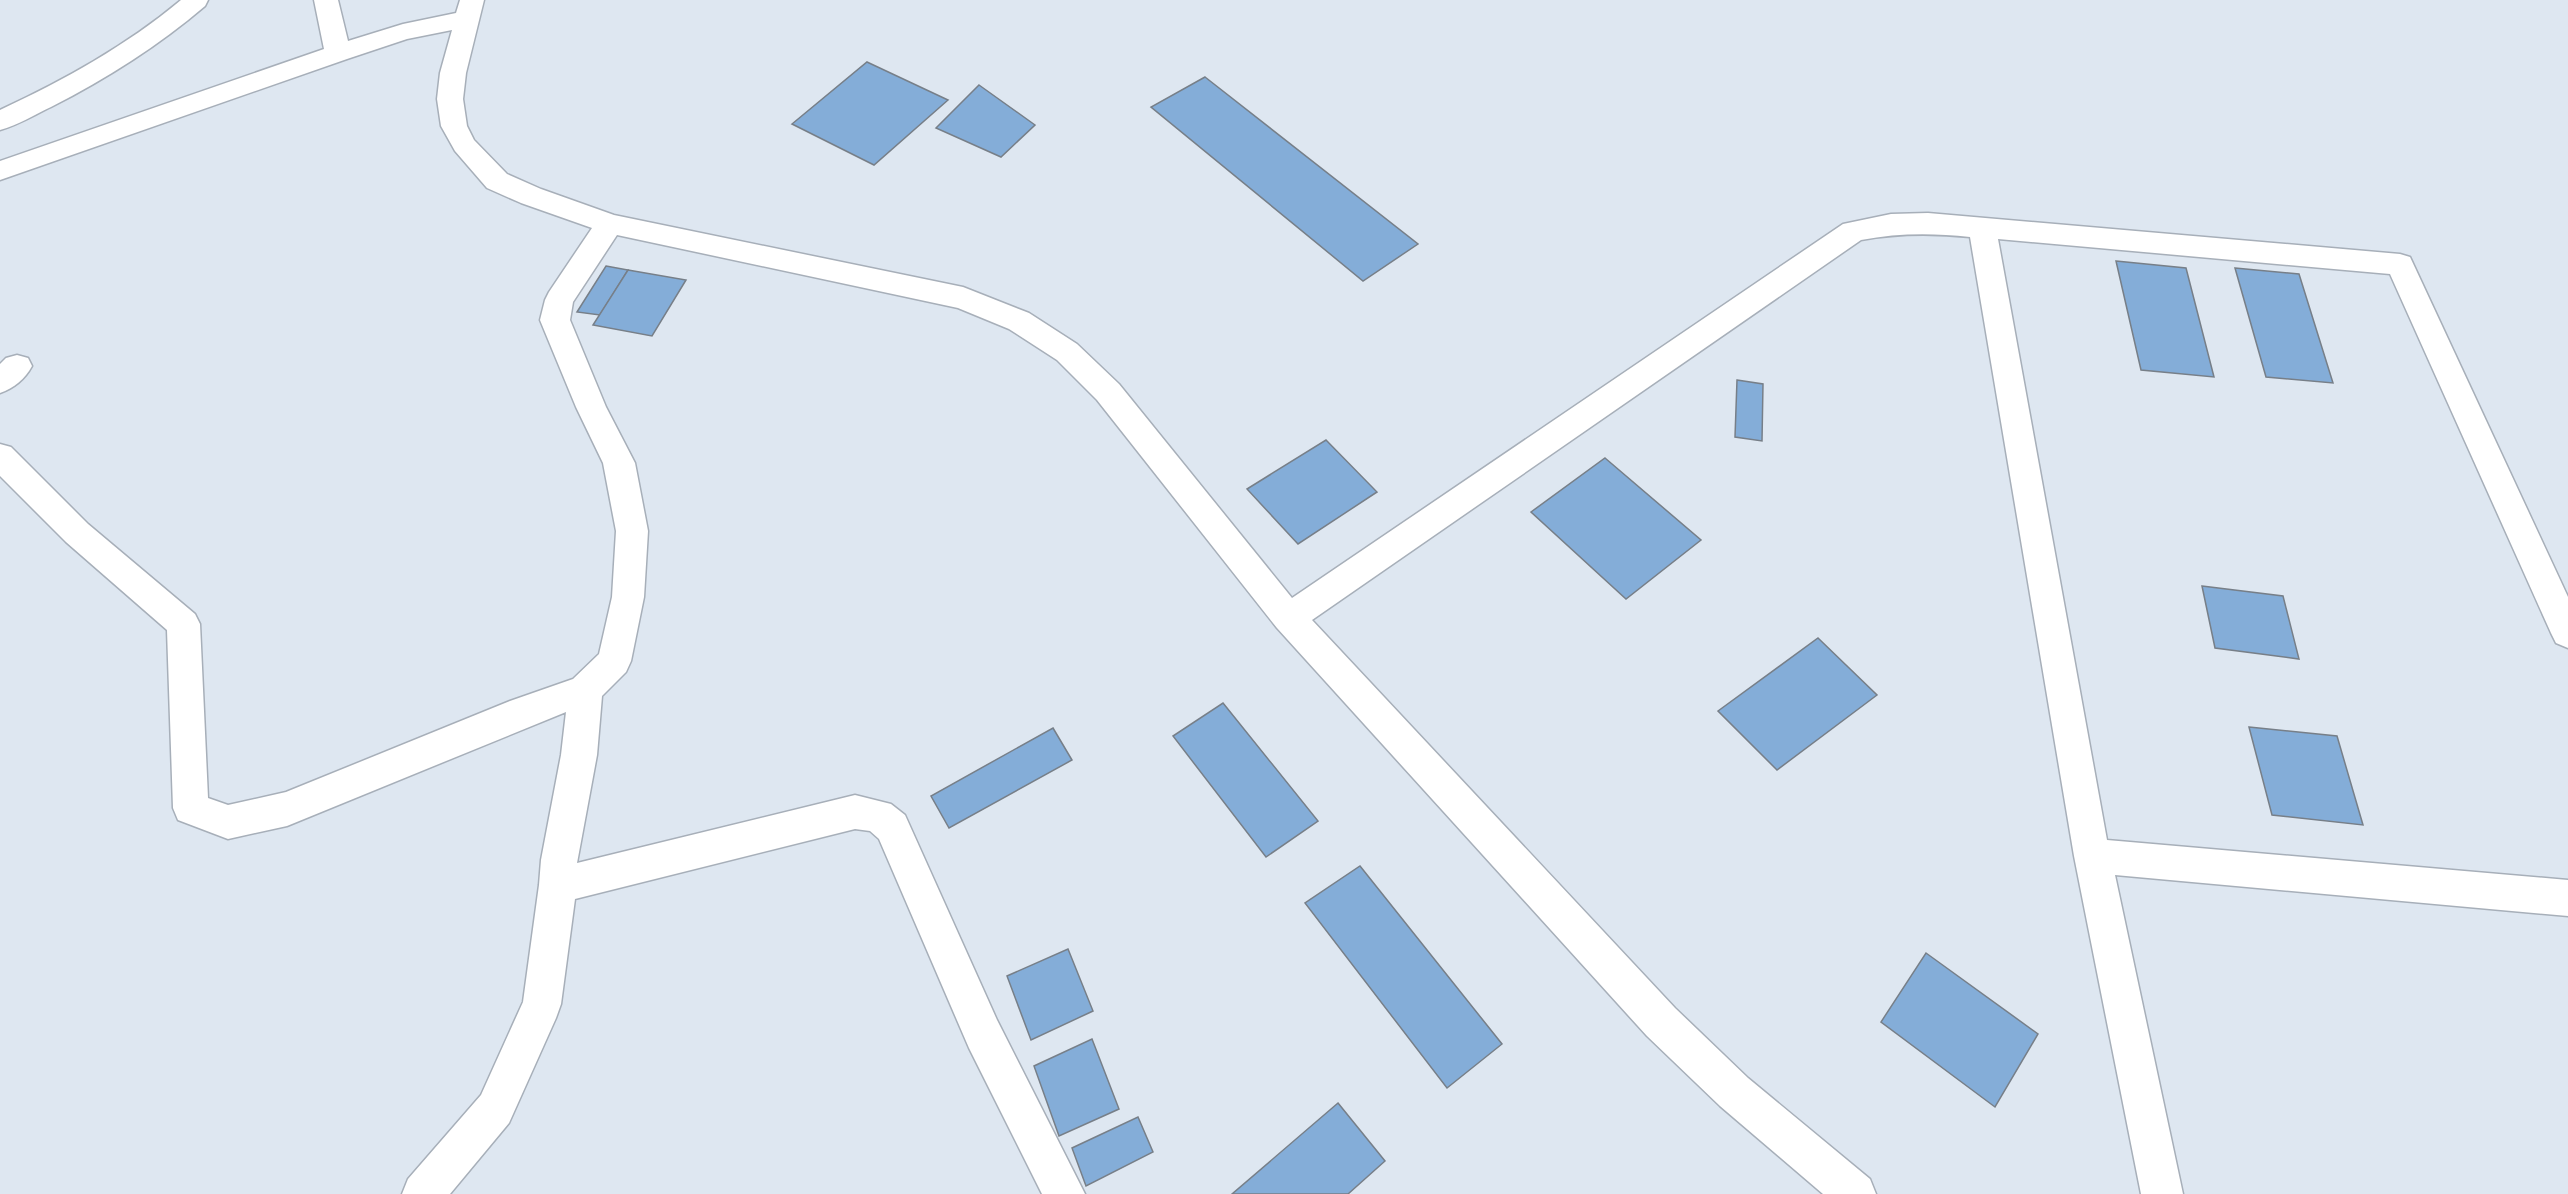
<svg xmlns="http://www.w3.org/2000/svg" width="2568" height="1194" viewBox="0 0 2568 1194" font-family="'IBM Plex Serif',serif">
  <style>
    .building { fill: #84add8; stroke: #777f88; stroke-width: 1.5 }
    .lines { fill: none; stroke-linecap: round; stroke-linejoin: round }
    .street-casing { stroke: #a7afb9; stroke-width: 3 }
    .street { fill: #fff; fill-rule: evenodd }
  </style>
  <rect width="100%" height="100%" fill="#dee7f1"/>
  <g class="building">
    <polygon points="867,62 948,100 874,165 792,124"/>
    <polygon points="1205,77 1418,244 1363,281 1151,107"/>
    <polygon points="979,85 1035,125 1001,157 936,128"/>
    <polygon points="2116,261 2186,268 2214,377 2141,370"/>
    <polygon points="606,266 628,270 600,315 577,312"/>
    <polygon points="2235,268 2299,274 2333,383 2266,377"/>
    <polygon points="628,270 686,280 652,336 593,325"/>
    <polygon points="1737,380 1763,384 1762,441 1735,437"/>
    <polygon points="1326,440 1377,492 1298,544 1247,489"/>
    <polygon points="1605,458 1701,540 1626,599 1531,512"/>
    <polygon points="2202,586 2283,596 2299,659 2215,648"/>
    <polygon points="1818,638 1877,695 1777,770 1718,711"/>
    <polygon points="1223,703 1318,821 1266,857 1173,736"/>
    <polygon points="2249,727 2337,736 2363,825 2272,815"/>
    <polygon points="1053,728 1072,760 949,828 931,796"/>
    <polygon points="1360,866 1502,1044 1447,1088 1305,903"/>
    <polygon points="1068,949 1093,1011 1031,1040 1007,976"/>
    <polygon points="1926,953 2038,1034 1995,1107 1881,1022"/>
    <polygon points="1092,1039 1119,1109 1059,1136 1034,1066"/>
    <polygon points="1338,1103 1385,1161 1348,1194 1232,1194"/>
    <polygon points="1138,1117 1153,1152 1086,1186 1072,1148"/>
  </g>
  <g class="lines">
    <g class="street-casing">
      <g id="street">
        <path d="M181 0H208L205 6C158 46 106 79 51 107 34 115 18 125 0 130V110C64 80 126 46 181 0Z"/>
        <path d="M314 0H338L348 41 403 24 456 13 460 0H484L466 73 463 99 467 126 474 140 507 174 541 189 614 215 963 287 1029 313 1077 344 1119 384 1292 598 1843 224 1891 214 1928 213 2400 254 2410 257 2568 597V648L2556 643 2551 633 2390 274 1998 239 2107 840 2568 880V916L2115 875 2183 1194H2141L2074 856 1970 237C1932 233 1898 233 1861 240L1312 620 1675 1008 1748 1078 1870 1179 1876 1194H1823L1720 1106 1647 1036 1277 628 1097 400 1057 360 1009 329 958 308 617 235 573 302 570 320 606 407 635 463 648 531 644 597 631 661 626 672 602 696 597 755 577 863 855 795 891 804 905 815 997 1020 1085 1194H1042L969 1048 879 839 870 831 855 829 575 899 561 1004 556 1018 509 1123 450 1194H402L408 1179 481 1095 523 1002 539 885 541 860 561 755 566 712 287 826 228 839 178 820 173 808 167 630 66 542 0 476V444L11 447 88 524 195 614 200 624 208 798 228 805 286 792 510 701 573 679 599 654 612 597 616 531 603 463 576 407 540 320 545 300 549 292 592 228 521 203 487 188 455 151 441 126 437 99 440 73 452 30 407 39 347 59 0 180V161L324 49Z"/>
        <path d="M17 355 28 358 32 366C25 379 14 388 0 393V364L6 358Z"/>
      </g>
    </g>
    <use href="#street" class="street"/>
  </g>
</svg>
